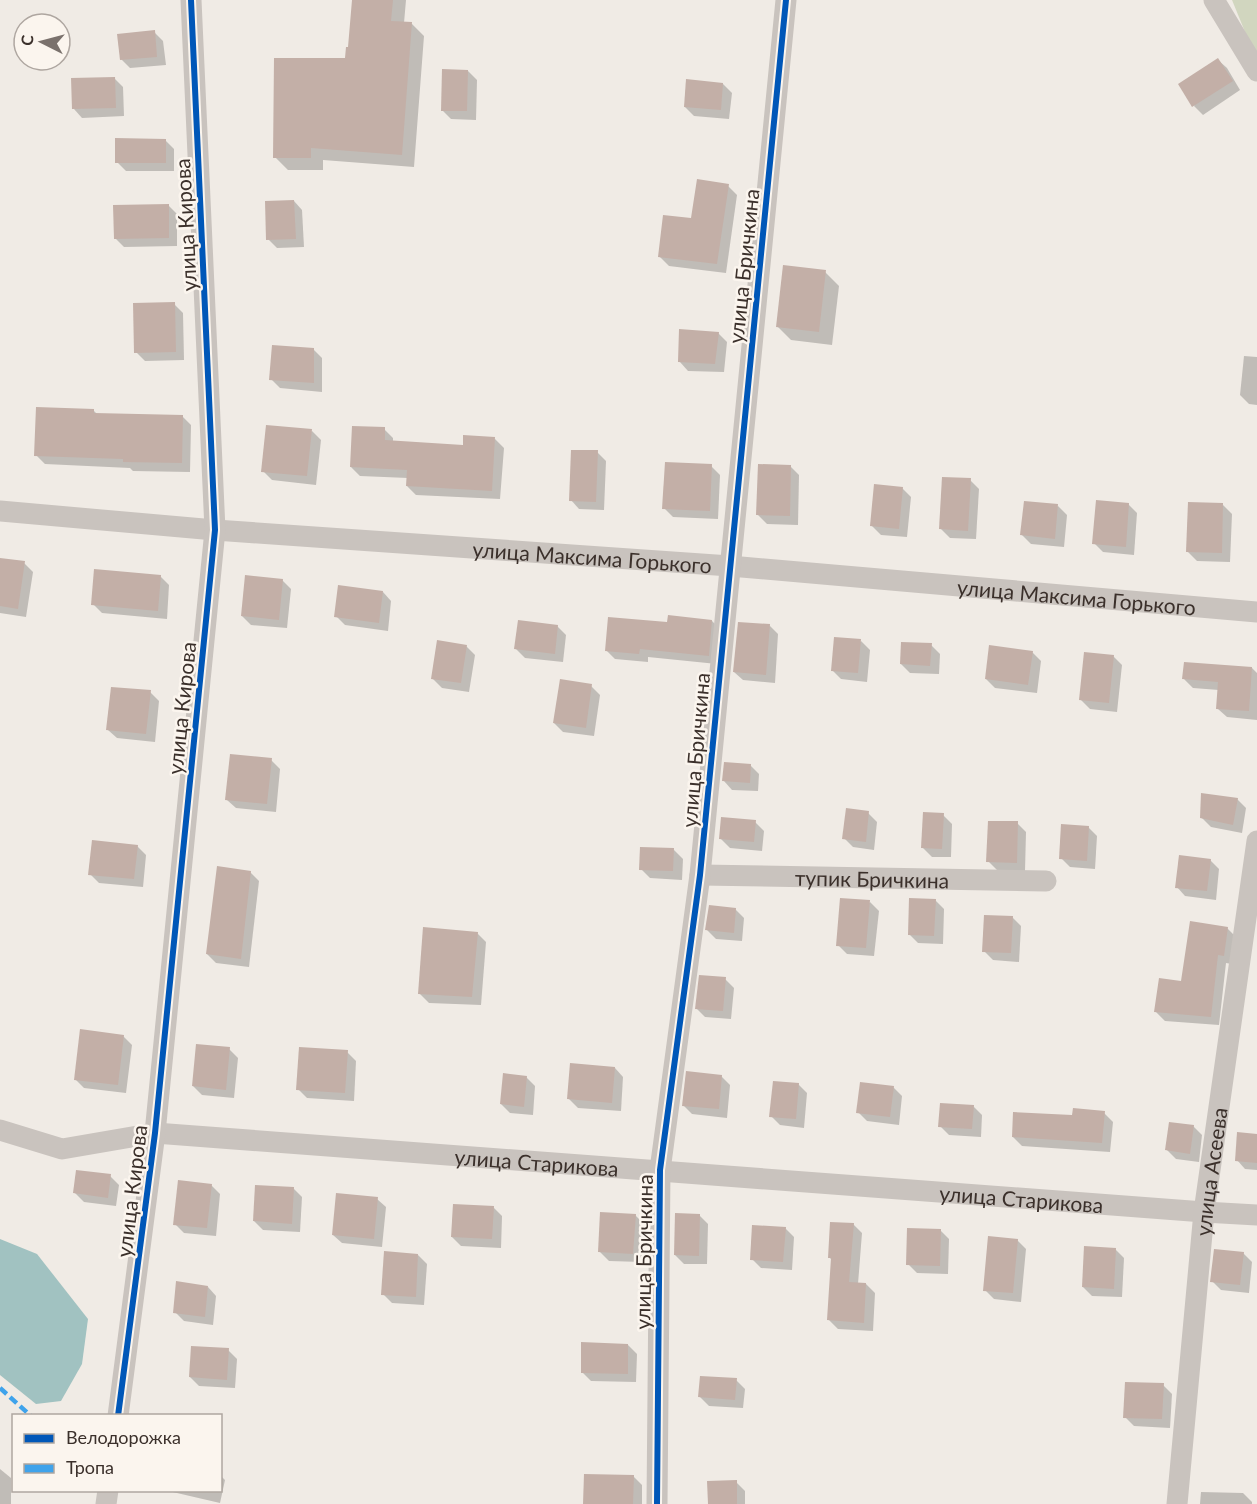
<svg xmlns="http://www.w3.org/2000/svg" width="1257" height="1504" viewBox="0 0 1257 1504" font-family="Lato,sans-serif">
  <style>
    .green { fill: #d1d6bf }
    .water { fill: #a1c2c1 }
    .shadow { fill: #0003 }
    .building { fill: #c3afa7 }
    .lines { fill: none; stroke-linecap: round; stroke-linejoin: round }
    .street { stroke: #c9c3be; stroke-width: 21 }
    .quiet { stroke: #3fa3eb; stroke-width: 4.5; stroke-dasharray: 9 4.5; stroke-linecap: butt }
    .cycleway-casing { stroke: #fbf5ee; stroke-width: 10 }
    .cycleway { stroke: #0057b8; stroke-width: 6 }
    .labels { text-anchor: middle; dominant-baseline: central; stroke-width: 5; stroke-linejoin: round; paint-order: stroke }
    .street-label { font-size: 21px; fill: #3b302b; stroke: #fbf5ee }
  </style>
  <rect width="100%" height="100%" fill="#f0ebe5"/>
  <polygon class="green" points="1232,0 1257,0 1257,56 1252,49"/>
  <polygon class="water" points="0,1239 37,1254 88,1319 82,1364 61,1401 36,1404 0,1375"/>
  <g class="shadow">
    <polygon points="353,0 406,0 404,23 412,24 424,36 414,167 323,160 323,170 288,170 275,157 347,59 349,49"/>
    <polygon points="154,32 163,41 166,65 130,68 121,59"/>
    <polygon points="1218,60 1227,68 1240,90 1203,115 1194,106"/>
    <polygon points="468,71 477,80 476,120 451,119 442,110"/>
    <polygon points="114,78 123,87 124,116 82,118 74,109"/>
    <polygon points="723,84 732,93 729,119 694,116 685,107"/>
    <polygon points="165,140 174,149 174,171 126,171 117,162"/>
    <polygon points="728,186 737,195 726,273 669,266 660,257 692,220"/>
    <polygon points="294,201 302,210 304,247 277,248 268,239"/>
    <polygon points="168,205 177,214 177,246 124,247 115,238"/>
    <polygon points="825,272 839,286 832,345 791,340 777,326"/>
    <polygon points="174,304 183,313 184,360 145,361 136,352"/>
    <polygon points="718,333 727,342 724,372 688,371 680,362"/>
    <polygon points="313,349 322,358 322,392 280,388 271,379"/>
    <polygon points="1244,356 1257,357 1257,405 1249,404 1240,395"/>
    <polygon points="94,411 98,415 182,416 191,425 190,472 133,471 130,468 45,464 36,455"/>
    <polygon points="384,429 393,438 393,442 464,446 495,439 504,448 500,499 416,495 407,486 408,478 360,476 351,467"/>
    <polygon points="312,431 321,440 316,485 272,480 263,471"/>
    <polygon points="597,452 606,461 604,510 579,509 571,500"/>
    <polygon points="711,466 720,475 718,519 673,517 664,508"/>
    <polygon points="790,466 799,475 798,525 767,524 758,515"/>
    <polygon points="970,480 979,489 976,539 950,538 941,529"/>
    <polygon points="902,488 911,497 907,537 881,535 872,526"/>
    <polygon points="1128,504 1137,513 1134,555 1103,552 1094,543"/>
    <polygon points="1223,505 1232,514 1230,562 1197,561 1188,552"/>
    <polygon points="1058,506 1067,515 1064,547 1031,544 1022,535"/>
    <polygon points="0,559 24,563 33,572 26,617 0,613"/>
    <polygon points="160,576 169,585 167,619 102,613 93,604"/>
    <polygon points="282,580 291,589 287,628 251,625 242,616"/>
    <polygon points="383,592 391,601 388,631 345,625 336,616"/>
    <polygon points="712,621 721,630 717,664 648,657 648,662 615,659 606,650 669,623"/>
    <polygon points="769,625 778,634 775,683 743,680 734,672"/>
    <polygon points="557,626 566,635 563,662 525,658 516,649"/>
    <polygon points="861,641 870,650 867,682 841,679 832,670"/>
    <polygon points="931,645 940,654 939,674 910,673 901,664"/>
    <polygon points="466,646 475,655 469,692 442,688 433,679"/>
    <polygon points="1032,652 1041,661 1037,693 995,688 986,679"/>
    <polygon points="1113,656 1122,665 1117,712 1090,709 1081,700"/>
    <polygon points="1252,668 1257,673 1257,720 1227,717 1218,709 1219,690 1193,688 1184,679"/>
    <polygon points="591,686 600,695 594,736 563,732 554,723"/>
    <polygon points="150,692 159,701 155,742 117,738 108,730"/>
    <polygon points="271,760 280,769 276,812 236,808 227,800"/>
    <polygon points="750,765 759,774 758,791 732,790 724,781"/>
    <polygon points="1237,799 1246,808 1242,833 1211,827 1202,818"/>
    <polygon points="868,813 877,822 874,850 853,847 844,838"/>
    <polygon points="943,815 952,824 951,857 932,857 923,848"/>
    <polygon points="755,822 764,831 762,851 730,848 721,839"/>
    <polygon points="1017,823 1026,832 1025,871 997,870 988,861"/>
    <polygon points="1088,827 1097,836 1095,869 1070,867 1061,858"/>
    <polygon points="137,846 146,855 143,887 99,883 90,874"/>
    <polygon points="674,850 683,859 682,880 650,878 641,869"/>
    <polygon points="1210,860 1219,869 1216,900 1185,896 1177,887"/>
    <polygon points="250,872 259,881 249,967 216,963 207,954"/>
    <polygon points="935,900 944,909 943,944 918,943 909,934"/>
    <polygon points="870,902 879,911 874,956 847,954 838,945"/>
    <polygon points="735,909 744,918 742,941 716,939 707,930"/>
    <polygon points="1012,917 1021,926 1019,962 993,960 984,951"/>
    <polygon points="1227,928 1236,937 1232,964 1226,963 1219,1025 1165,1021 1156,1012"/>
    <polygon points="477,933 486,942 481,1005 429,1003 420,994"/>
    <polygon points="725,979 734,988 731,1019 705,1017 696,1008"/>
    <polygon points="123,1036 132,1045 126,1093 84,1088 75,1079"/>
    <polygon points="229,1049 238,1058 234,1098 202,1095 193,1086"/>
    <polygon points="347,1052 356,1061 354,1101 307,1098 298,1089"/>
    <polygon points="615,1068 623,1077 621,1111 578,1108 569,1099"/>
    <polygon points="721,1076 730,1085 727,1118 692,1114 683,1105"/>
    <polygon points="526,1077 535,1086 533,1115 510,1113 501,1104"/>
    <polygon points="798,1084 807,1093 804,1128 780,1125 771,1116"/>
    <polygon points="893,1087 902,1096 899,1125 867,1121 858,1112"/>
    <polygon points="973,1106 982,1115 981,1137 949,1135 940,1126"/>
    <polygon points="1104,1113 1113,1122 1110,1152 1022,1146 1013,1137 1073,1117"/>
    <polygon points="1193,1126 1202,1135 1199,1162 1176,1159 1167,1150"/>
    <polygon points="1257,1135 1257,1170 1245,1169 1237,1160"/>
    <polygon points="110,1176 119,1185 116,1206 84,1202 75,1193"/>
    <polygon points="211,1185 220,1194 216,1236 184,1233 175,1224"/>
    <polygon points="293,1188 302,1197 300,1232 263,1230 254,1221"/>
    <polygon points="377,1199 386,1207 382,1247 342,1243 333,1235"/>
    <polygon points="493,1207 502,1216 501,1248 461,1246 452,1237"/>
    <polygon points="635,1215 644,1224 642,1262 609,1261 600,1252"/>
    <polygon points="699,1215 708,1224 707,1264 684,1264 675,1255"/>
    <polygon points="853,1224 862,1233 858,1284 866,1284 875,1293 873,1331 838,1329 829,1320 832,1260 829,1257"/>
    <polygon points="785,1228 794,1237 792,1270 761,1268 752,1259"/>
    <polygon points="940,1230 949,1239 948,1274 917,1273 908,1264"/>
    <polygon points="1017,1240 1026,1249 1021,1302 994,1299 985,1290"/>
    <polygon points="1115,1249 1124,1258 1122,1297 1092,1296 1083,1287"/>
    <polygon points="1243,1253 1252,1262 1249,1293 1221,1290 1212,1281"/>
    <polygon points="418,1255 427,1264 424,1305 392,1303 383,1294"/>
    <polygon points="208,1287 216,1296 213,1325 184,1321 175,1312"/>
    <polygon points="628,1345 637,1354 636,1382 591,1381 582,1372"/>
    <polygon points="228,1350 237,1359 235,1388 199,1386 190,1377"/>
    <polygon points="736,1380 745,1389 743,1408 709,1406 700,1397"/>
    <polygon points="1163,1385 1172,1394 1170,1428 1134,1426 1125,1417"/>
    <polygon points="0,1469 11,1478 11,1504 0,1504"/>
    <polygon points="220,1475 225,1480 220,1503 164,1490 220,1490"/>
    <polygon points="633,1476 642,1485 642,1504 584,1504"/>
    <polygon points="736,1482 745,1491 745,1504 709,1504"/>
    <polygon points="1201,1492 1243,1493 1252,1502 1252,1504 1200,1504"/>
  </g>
  <g class="building">
    <polygon points="352,0 393,0 391,21 412,22 402,155 311,148 311,158 273,158 274,58 345,58 346,47 348,47"/>
    <polygon points="155,30 157,57 120,60 117,34"/>
    <polygon points="1218,58 1233,81 1192,107 1178,84"/>
    <polygon points="442,69 468,70 467,111 441,111"/>
    <polygon points="115,77 116,108 72,109 71,78"/>
    <polygon points="686,79 723,83 721,110 684,107"/>
    <polygon points="115,138 166,139 166,163 115,163"/>
    <polygon points="697,179 729,184 717,264 658,257 663,215 691,218"/>
    <polygon points="294,200 296,239 266,240 265,201"/>
    <polygon points="169,204 169,238 114,239 113,205"/>
    <polygon points="783,265 826,270 819,332 776,327"/>
    <polygon points="175,302 176,352 134,353 133,303"/>
    <polygon points="679,329 719,332 715,364 678,362"/>
    <polygon points="272,345 314,348 314,383 269,380"/>
    <polygon points="36,407 94,409 94,413 183,415 182,463 123,462 123,459 34,456"/>
    <polygon points="266,425 312,429 307,476 261,472"/>
    <polygon points="352,426 385,427 385,440 463,445 463,435 495,437 492,491 406,486 407,470 350,467"/>
    <polygon points="571,450 598,450 596,502 569,501"/>
    <polygon points="665,462 712,464 710,511 662,509"/>
    <polygon points="758,464 791,465 790,516 756,515"/>
    <polygon points="942,477 971,478 968,531 939,529"/>
    <polygon points="874,484 903,487 899,529 870,526"/>
    <polygon points="1096,500 1129,503 1126,547 1092,544"/>
    <polygon points="1024,501 1058,504 1055,539 1020,535"/>
    <polygon points="1188,502 1223,503 1222,553 1186,552"/>
    <polygon points="0,558 25,561 18,609 0,606"/>
    <polygon points="94,569 161,575 158,611 91,605"/>
    <polygon points="245,575 283,579 279,620 241,616"/>
    <polygon points="338,585 383,591 379,623 334,617"/>
    <polygon points="668,615 712,620 709,656 640,649 639,654 605,651 608,617 667,622"/>
    <polygon points="518,620 558,625 555,654 514,649"/>
    <polygon points="738,622 770,624 766,675 733,672"/>
    <polygon points="834,637 861,639 858,673 831,671"/>
    <polygon points="437,640 467,645 461,683 431,679"/>
    <polygon points="901,642 932,643 930,666 900,664"/>
    <polygon points="989,645 1033,651 1028,685 985,679"/>
    <polygon points="1084,652 1114,655 1109,703 1079,700"/>
    <polygon points="1184,662 1252,667 1249,711 1216,709 1218,682 1182,679"/>
    <polygon points="560,679 592,684 586,728 553,723"/>
    <polygon points="111,687 151,690 146,734 106,730"/>
    <polygon points="230,754 272,758 267,804 225,800"/>
    <polygon points="724,762 751,764 750,783 722,781"/>
    <polygon points="1201,793 1238,798 1233,825 1200,818"/>
    <polygon points="846,808 869,811 866,842 842,839"/>
    <polygon points="923,812 944,813 942,849 921,848"/>
    <polygon points="721,817 756,820 754,842 719,839"/>
    <polygon points="988,821 1018,821 1017,863 986,862"/>
    <polygon points="1061,824 1089,826 1087,861 1059,859"/>
    <polygon points="92,840 138,845 134,879 88,875"/>
    <polygon points="640,847 674,848 673,871 639,870"/>
    <polygon points="1179,855 1211,859 1207,891 1175,888"/>
    <polygon points="217,866 251,871 241,959 206,954"/>
    <polygon points="840,898 870,900 866,948 836,946"/>
    <polygon points="909,898 936,899 934,936 908,935"/>
    <polygon points="709,905 736,908 734,933 705,930"/>
    <polygon points="984,915 1013,916 1011,953 982,952"/>
    <polygon points="1190,921 1228,927 1224,956 1218,955 1211,1017 1154,1012 1159,978 1181,981"/>
    <polygon points="423,927 478,932 472,997 418,994"/>
    <polygon points="699,975 726,977 723,1011 695,1009"/>
    <polygon points="80,1029 124,1035 118,1085 74,1080"/>
    <polygon points="196,1044 230,1047 226,1090 192,1086"/>
    <polygon points="299,1047 348,1050 345,1093 296,1090"/>
    <polygon points="570,1063 615,1067 612,1103 567,1099"/>
    <polygon points="686,1071 722,1075 719,1109 682,1106"/>
    <polygon points="503,1073 527,1076 524,1107 500,1104"/>
    <polygon points="773,1081 799,1083 796,1119 769,1117"/>
    <polygon points="860,1082 894,1086 890,1117 856,1113"/>
    <polygon points="940,1103 974,1105 972,1129 938,1127"/>
    <polygon points="1073,1108 1105,1111 1102,1143 1012,1137 1013,1112 1072,1115"/>
    <polygon points="1169,1122 1194,1125 1190,1154 1165,1150"/>
    <polygon points="1237,1132 1257,1134 1257,1163 1235,1161"/>
    <polygon points="76,1170 111,1174 108,1198 73,1193"/>
    <polygon points="178,1180 212,1184 207,1228 173,1225"/>
    <polygon points="255,1185 294,1187 292,1224 253,1221"/>
    <polygon points="336,1193 378,1197 374,1239 332,1235"/>
    <polygon points="453,1204 494,1206 492,1239 451,1237"/>
    <polygon points="600,1212 636,1214 633,1254 598,1252"/>
    <polygon points="675,1213 700,1214 699,1256 674,1255"/>
    <polygon points="830,1222 854,1223 849,1282 866,1283 864,1323 827,1320 831,1258 828,1258"/>
    <polygon points="752,1225 786,1227 783,1262 750,1260"/>
    <polygon points="907,1228 941,1229 940,1266 906,1265"/>
    <polygon points="988,1236 1018,1239 1013,1293 983,1291"/>
    <polygon points="1084,1246 1116,1248 1114,1289 1082,1287"/>
    <polygon points="1214,1249 1244,1252 1240,1285 1210,1282"/>
    <polygon points="384,1251 418,1254 416,1297 381,1295"/>
    <polygon points="176,1281 208,1286 205,1317 173,1313"/>
    <polygon points="581,1342 628,1344 628,1374 581,1373"/>
    <polygon points="191,1346 229,1348 227,1380 189,1377"/>
    <polygon points="700,1376 737,1378 735,1400 698,1397"/>
    <polygon points="1125,1382 1164,1383 1162,1419 1123,1418"/>
    <polygon points="584,1474 634,1475 633,1504 583,1504"/>
    <polygon points="737,1480 737,1504 708,1504 707,1481"/>
  </g>
  <g class="lines">
    <g class="street">
      <polyline points="1214,0 1257,71"/>
      <path id="s1" d="M0 511 215 530 730 566 1257 612"/>
      <path id="s2" d="M700 875 1046 881"/>
      <path id="s3" d="M0 1130 62 1149 155 1133 1204 1212 1257 1215"/>
      <polyline points="118,1416 155,1133 215,530 191,0"/>
      <polyline points="106,1504 108,1490"/>
      <polyline points="657,1504 660,1170 700,875 786,0"/>
      <path id="s4" d="M1177 1504 1204 1212 1257 841"/>
    </g>
    <polyline class="quiet" points="0,1388 31,1416"/>
    <g class="cycleway-casing">
      <g id="cycleway">
        <polyline points="118,1416 155,1133 215,530 191,0"/>
        <polyline points="657,1504 660,1170 700,875 786,0"/>
      </g>
    </g>
    <use href="#cycleway" class="cycleway"/>
  </g>
  <g class="labels">
    <g class="street-label">
      <text transform="translate(185 225) rotate(-93)">улица Кирова</text>
      <text transform="translate(743 266) rotate(-84)">улица Бричкина</text>
      <text stroke="none"><textPath href="#s1" startOffset="594">улица Максима Горького</textPath></text>
      <text stroke="none"><textPath href="#s1" startOffset="1080">улица Максима Горького</textPath></text>
      <text transform="translate(181 708) rotate(-84)">улица Кирова</text>
      <text transform="translate(695 750) rotate(-85)">улица Бричкина</text>
      <text stroke="none"><textPath href="#s2" startOffset="172">тупик Бричкина</textPath></text>
      <text stroke="none"><textPath href="#s3" startOffset="542">улица Старикова</textPath></text>
      <text stroke="none"><textPath href="#s4" startOffset="334">улица Асеева</textPath></text>
      <text transform="translate(131 1191) rotate(-83)">улица Кирова</text>
      <text stroke="none"><textPath href="#s3" startOffset="1028">улица Старикова</textPath></text>
      <text transform="translate(643 1252) rotate(-89)">улица Бричкина</text>
    </g>
  </g>
  <rect x="12" y="1414" width="210" height="78" fill="#fbf5ee" stroke="#aea6a0" stroke-width="1.5"/>
  <rect x="24" y="1434" width="30" height="9" fill="#0057b8" stroke="#aea6a0" stroke-width="1.5"/>
  <text x="66" y="1444" font-size="18" fill="#3b302b">Велодорожка</text>
  <rect x="24" y="1464" width="30" height="9" fill="#3fa3eb" stroke="#aea6a0" stroke-width="1.5"/>
  <text x="66" y="1474" font-size="18" fill="#3b302b">Тропа</text>
  <g transform="translate(42 42) rotate(276)"><circle r="28" fill="#fbf5ee" stroke="#aea6a0" stroke-width="1.5"/>
  <path d="M0-4.5L10 22L0 15L-10 22Z" fill="#7a716c"/>
  <text y="-9" font-size="16" font-weight="bold" text-anchor="middle" fill="#3b302b">С</text>
  </g>
</svg>
